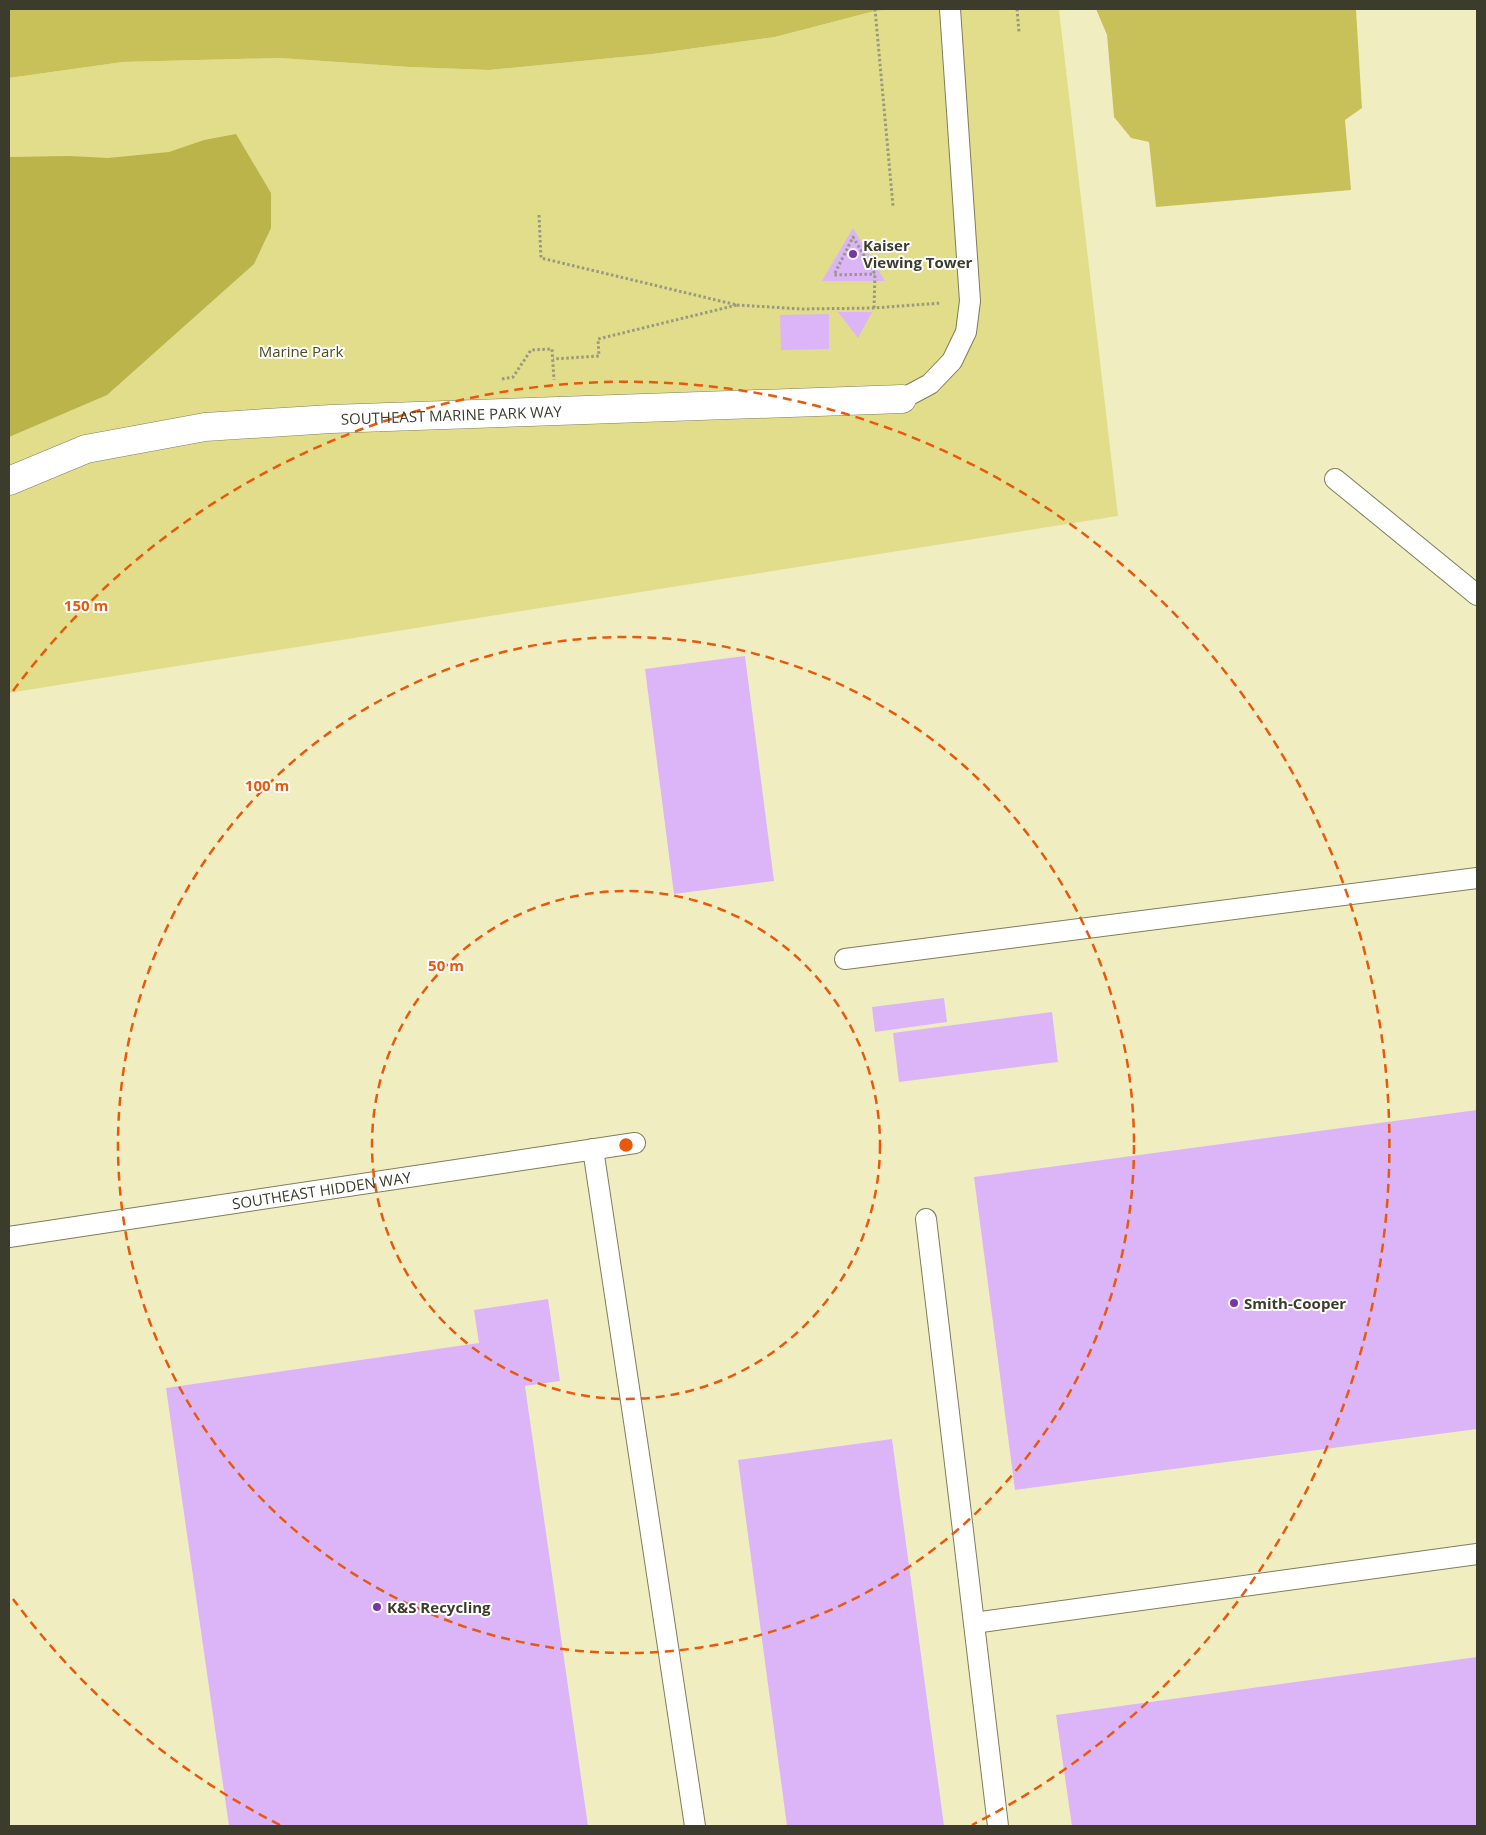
<svg xmlns="http://www.w3.org/2000/svg" width="1486" height="1835" viewBox="0 0 1486 1835" font-family="'Open Sans',sans-serif">
  <style>
    .built { fill: #f0eec1 }
    .green { fill: #e2dd8b }
    .forest { fill: #bbb44a }
    .water { fill: #c8c159 }
    .building { fill: #dbb5f8 }
    .lines { fill: none; stroke-linecap: round; stroke-linejoin: round }
    .service-casing { stroke: #7f7d5b; stroke-width: 22 }
    .tertiary-casing { stroke: #7f7d5b; stroke-width: 29 }
    .path { stroke: #99997f; stroke-width: 3; stroke-dasharray: 2.5 2.5; stroke-linecap: butt }
    .service { stroke: #fff; stroke-width: 20 }
    .tertiary { stroke: #fff; stroke-width: 28 }
    .ring { fill: none; stroke: #e8590c; stroke-width: 2.5; stroke-dasharray: 9 6 }
    .poi-dot { fill: #7b33a5; stroke: #fff; stroke-width: 2 }
    .labels { text-anchor: middle; dominant-baseline: central; stroke-width: 4; stroke-linejoin: round; paint-order: stroke }
    .poi-label { font-size: 15px; font-weight: bold; fill: #3c3c2d; stroke: #fff; text-anchor: start }
    .park-label { font-size: 15px; fill: #4e4b20; stroke: #fff }
    .street-label { font-size: 15px; fill: #3c3c2d; stroke: #fff }
    .centre { fill: #e8590c; stroke: #fff; stroke-width: 2.5 }
    .ring-label { font-size: 15px; text-anchor: middle; font-weight: bold; fill: #e8590c; stroke: #fff; stroke-width: 4; stroke-linejoin: round; paint-order: stroke }
  </style>
  <rect width="100%" height="100%" fill="#faf9d3"/>
  <polygon class="built" points="1059,9 1096,9 1107,35 1114,117 1131,138 1149,142 1156,207 1345,120 1362,107 1356,9 1477,9 1477,1826 9,1826 9,693 1117,516"/>
  <polygon class="green" points="904,9 1059,9 1118,516 9,693 9,78 123,62 279,58 409,67 489,70 653,54 775,37 875,11"/>
  <polygon class="forest" points="236,134 271,193 271,228 254,264 107,395 9,437 9,157 69,156 108,158 169,152 204,140"/>
  <g class="water">
    <polygon points="9,9 903,9 875,11 775,37 653,54 489,70 409,67 279,58 123,62 9,78"/>
    <polygon points="1096,9 1356,9 1362,108 1345,120 1351,190 1156,207 1149,142 1131,138 1114,117 1107,35"/>
  </g>
  <g class="building">
    <polygon points="853,228 885,281 822,281"/>
    <polygon points="838,312 872,312 858,338"/>
    <polygon points="829,314 829,349 781,350 780,315"/>
    <polygon points="745,656 774,881 674,894 645,669"/>
    <polygon points="944,998 947,1022 875,1032 872,1007"/>
    <polygon points="1052,1012 1058,1062 899,1082 893,1033"/>
    <polygon points="1477,1110 1477,1429 1015,1490 974,1177"/>
    <polygon points="548,1299 560,1381 525,1386 588,1826 229,1826 166,1388 479,1343 474,1310"/>
    <polygon points="892,1439 944,1826 787,1826 738,1460"/>
    <polygon points="1477,1657 1477,1826 1072,1826 1056,1715"/>
  </g>
  <g class="lines">
    <g class="service-casing">
      <g id="service">
        <polyline points="902,399 930,384 952,361 966,332 970,301 950,9"/>
        <polyline points="1335,479 1477,595"/>
        <polyline points="845,959 1477,878"/>
        <polyline points="593,1149 695,1826"/>
        <polyline points="926,1219 998,1826"/>
        <path id="s1" d="M9 1237 635 1143"/>
        <polyline points="974,1623 1477,1554"/>
      </g>
    </g>
    <g class="tertiary-casing">
      <g id="tertiary">
        <path id="s2" d="M9 481 86 449 205 427 331 419 902 399"/>
      </g>
    </g>
    <g class="path">
      <polyline points="875,9 893,206"/>
      <polyline points="1017,9 1019,32"/>
      <polyline points="539,215 541,258 737,305 598,339 599,356 553,359"/>
      <polyline points="737,305 802,309 874,308 941,303"/>
      <polyline points="874,308 875,274 853,237 834,275 875,274"/>
      <polyline points="502,379 513,377 531,350 552,349 554,380"/>
    </g>
    <use href="#service" class="service"/>
    <use href="#tertiary" class="tertiary"/>
  </g>
  <g class="ring">
    <circle cx="626" cy="1145" r="254"/>
    <circle cx="626" cy="1145" r="508"/>
    <path d="M280 1825A763 763 0 0 1 13 1599M13 691A763 763 0 1 1 972 1825"/>
  </g>
  <g class="poi-dot">
    <circle cx="853" cy="254" r="5"/>
    <circle cx="1234" cy="1303" r="5"/>
    <circle cx="377" cy="1607" r="5"/>
  </g>
  <g class="labels">
    <g class="poi-label">
      <text x="863" y="245">Kaiser<tspan x="863" dy="17">Viewing Tower</tspan></text>
      <text x="1244" y="1303">Smith-Cooper</text>
      <text x="387" y="1607">K&amp;S Recycling</text>
    </g>
    <g class="park-label">
      <text x="301" y="351">Marine Park</text>
    </g>
    <g class="street-label">
      <text stroke="none"><textPath href="#s2" startOffset="451">SOUTHEAST MARINE PARK WAY</textPath></text>
      <text stroke="none"><textPath href="#s1" startOffset="316">SOUTHEAST HIDDEN WAY</textPath></text>
    </g>
  </g>
  <circle cx="626" cy="1145" r="8" class="centre"/>
  <g class="ring-label">
    <text x="86" y="611">150 m</text>
    <text x="267" y="791">100 m</text>
    <text x="446" y="971">50 m</text>
  </g>
  <rect width="1486" height="1835" fill="none" stroke="#3c3c2d" stroke-width="20"/>
</svg>
